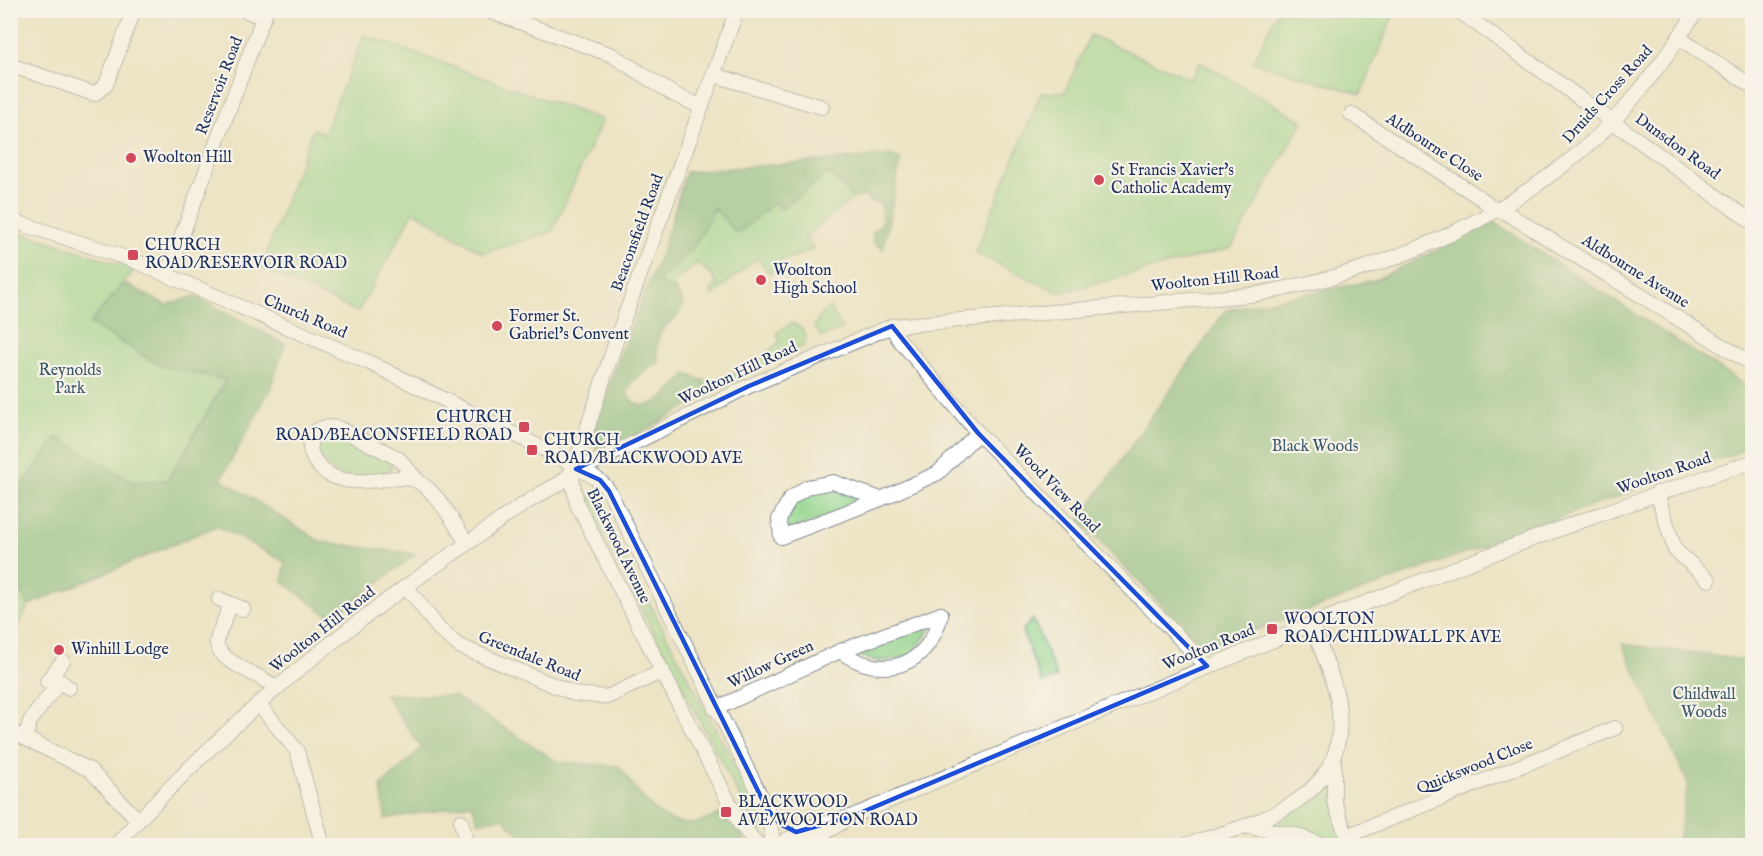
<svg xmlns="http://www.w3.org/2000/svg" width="1763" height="856" viewBox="0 0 1763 856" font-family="'IM FELL English',serif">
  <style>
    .green { fill: #92d58d; stroke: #568276; stroke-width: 1.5 }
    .forest { fill: #75b678; stroke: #48726b; stroke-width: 1.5 }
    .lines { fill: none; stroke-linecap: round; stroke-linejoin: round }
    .minor-casing { stroke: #848a92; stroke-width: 16 }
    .minor { stroke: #fff; stroke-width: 14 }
    .marked { fill: none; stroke: #1d4ed8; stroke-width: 4.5; stroke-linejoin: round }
    .poi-dot { fill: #d1495b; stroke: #f7f3e8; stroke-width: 2 }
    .labels { text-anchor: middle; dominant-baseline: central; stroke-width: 4.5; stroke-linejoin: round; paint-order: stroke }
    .street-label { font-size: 16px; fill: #1b2f5e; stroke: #f7f3e8 }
    .poi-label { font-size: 16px; fill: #1b2f5e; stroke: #f7f3e8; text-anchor: start }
    .park-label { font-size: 16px; fill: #39586a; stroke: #f7f3e8 }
  </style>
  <rect width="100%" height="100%" fill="#f7f3e8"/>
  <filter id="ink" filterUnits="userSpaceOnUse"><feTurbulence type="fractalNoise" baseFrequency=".0167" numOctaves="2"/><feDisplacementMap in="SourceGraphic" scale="12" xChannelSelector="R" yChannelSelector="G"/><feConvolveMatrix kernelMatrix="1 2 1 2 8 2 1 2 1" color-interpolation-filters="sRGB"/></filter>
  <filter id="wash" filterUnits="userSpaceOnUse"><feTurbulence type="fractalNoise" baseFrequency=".008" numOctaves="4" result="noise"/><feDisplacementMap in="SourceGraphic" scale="24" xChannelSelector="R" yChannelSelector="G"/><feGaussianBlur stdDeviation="1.35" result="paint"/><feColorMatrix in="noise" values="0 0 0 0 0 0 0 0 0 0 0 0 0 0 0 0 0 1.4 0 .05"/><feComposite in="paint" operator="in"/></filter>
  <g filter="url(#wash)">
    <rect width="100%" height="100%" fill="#ede4c5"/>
    <g class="green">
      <polygon points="1278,11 1395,11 1361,94 1253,62"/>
      <polygon points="364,35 602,120 552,232 483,253 414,211 358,312 261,268 313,129 324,133"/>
      <polygon points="1090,35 1191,79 1200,62 1303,121 1231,248 1060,293 975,253 1041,93 1065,92"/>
      <path d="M831 173 853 198 805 237 814 249 780 262 770 274 757 258 712 296 711 289 717 284 713 279 714 277 697 263 671 285 677 292 656 282C688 256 698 245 714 208L775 202 781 209 825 175Z"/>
      <polygon points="11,229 135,269 90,323 159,365 226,379 168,480 132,483 57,437 11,502"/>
      <polygon points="830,307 842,329 822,337 814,327 821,314"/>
      <path d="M792 323 801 328 806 336 804 346 709 394 702 380C731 383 759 360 780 341L777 332Z"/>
      <path d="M331 429 386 456 393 466C383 481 347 482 333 471 326 465 319 457 313 451L318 432Z"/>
      <path d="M835 485 873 500 784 533C782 501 807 491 835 485Z"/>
      <polygon points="593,495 764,821 765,829 761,831 754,824 584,499"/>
      <polygon points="10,574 29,605 11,640 10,640"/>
      <polygon points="937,619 911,656 879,662 847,652"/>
      <polygon points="1033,619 1057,677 1042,683 1022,631"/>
      <polygon points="1327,767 1347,845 1319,845 1247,827 1295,799"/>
    </g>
    <g class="forest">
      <path d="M890 155 901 159 883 249 873 242V231L882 223 881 203 871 202 864 196 853 198 831 173 825 175 781 209 775 202 737 234 714 208C698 245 688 256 657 282L677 292 683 302C679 329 649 320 659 362L633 380 627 393C642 424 673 390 686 374L702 380 709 394 628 440 599 452 591 443V438L623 346 663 249 686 172Z"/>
      <polygon points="1494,222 1752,390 1752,447 1205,649 1079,521 1226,310 1375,280"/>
      <polygon points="124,283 166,305 196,296 285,344 270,390 221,479 321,542 416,554 332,618 283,582 285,562 217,526 29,605 11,574 11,501 57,437 132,482 168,480 226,380 159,365 90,323"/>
      <polygon points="1622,644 1752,661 1752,845 1677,845 1688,783"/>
      <path d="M384 694 454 696 558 762 619 766C636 790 660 830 695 823 705 821 716 815 726 812L740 824 746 845H529L503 818 478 822 472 804 385 819 381 786 422 748Z"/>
    </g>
  </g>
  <g filter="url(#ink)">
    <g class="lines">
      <g class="minor-casing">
        <g id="minor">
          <polyline points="244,10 264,18"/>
          <polyline points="485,10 612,55 673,94 702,107"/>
          <polyline points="737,10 619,332 580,450 572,480 577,504 740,824 759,846"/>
          <polyline points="1459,11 1752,222"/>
          <polyline points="1679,38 1752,86"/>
          <polyline points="10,65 94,94 106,85 134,10"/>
          <polyline points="714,75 822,107"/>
          <polyline points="1351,114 1485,201 1490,207 1505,212 1752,364"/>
          <path d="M10 220 130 259 370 363 560 457C576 469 597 474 609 491L767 809 772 836 770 846"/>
          <polyline points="167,275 266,10"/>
          <polyline points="892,326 898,338 978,433 1207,666"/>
          <path d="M419 482 398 458 338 428C301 421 303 460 330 475 360 491 400 470 419 482 440 495 454 524 467 543"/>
          <polyline points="1657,493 1675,550 1709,580"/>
          <polyline points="881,499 833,482 807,487 790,499 779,519 781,537 881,499 938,473 978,433"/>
          <polyline points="406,586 439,629 459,646 575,694 607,697 663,671"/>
          <polyline points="219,599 243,609"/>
          <path d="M231 604C227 615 220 628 217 640 213 661 261 674 276 688"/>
          <path d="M840 651C883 682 929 667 941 614"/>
          <polyline points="55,687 47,681 63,661"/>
          <polyline points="258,703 297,751 323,846"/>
          <polyline points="715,709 840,651 941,614"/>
          <polyline points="10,731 90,770 138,820"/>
          <polyline points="26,736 30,721 60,681 69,688"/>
          <polyline points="1334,760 1334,801 1350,846"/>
          <polyline points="461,821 467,846"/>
          <polyline points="1249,827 1296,835 1325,846"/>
          <polyline points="1347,836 1615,728"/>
          <path d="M115 846C213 737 324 642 445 559 482 534 519 504 559 484L576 469 598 461 749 386 892 326 1250 295C1367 276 1481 232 1574 157 1623 118 1663 63 1697 10"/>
          <path d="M777 846 807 828 853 816C1150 691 1446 562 1752 462"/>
          <polyline points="802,846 841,823"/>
          <path d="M1182 846C1258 822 1357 802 1337 697 1332 672 1320 647 1311 624"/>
        </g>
      </g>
      <use href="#minor" class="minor"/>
    </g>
  </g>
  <path d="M0 0H1763V856H0ZM892 326 978 433 1207 666 853 816 796 832 780 824 767 809 609 491 600 480 576 469 749 386Z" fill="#ede4c5" fill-opacity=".55" fill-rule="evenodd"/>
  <path class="marked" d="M892 326 978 433 1207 666 853 816 796 832 780 824 767 809 609 491 600 480 576 469 749 386Z"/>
  <g class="poi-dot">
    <circle cx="131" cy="158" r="6"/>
    <circle cx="1099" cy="180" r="6"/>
    <rect x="127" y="249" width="12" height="12" rx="3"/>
    <circle cx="761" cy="280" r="6"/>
    <circle cx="497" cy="326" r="6"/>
    <rect x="518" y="421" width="12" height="12" rx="3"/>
    <rect x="526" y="444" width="12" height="12" rx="3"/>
    <rect x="1266" y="623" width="12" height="12" rx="3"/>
    <circle cx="59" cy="650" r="6"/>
    <rect x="720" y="806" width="12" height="12" rx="3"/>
  </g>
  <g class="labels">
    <g class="street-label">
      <text transform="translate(220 86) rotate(-69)">Reservoir Road</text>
      <text transform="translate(1608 95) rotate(-48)">Druids Cross Road</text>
      <text transform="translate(1677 147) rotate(36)">Dunsdon Road</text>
      <text transform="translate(1434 148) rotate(33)">Aldbourne Close</text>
      <text transform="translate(638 233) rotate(-70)">Beaconsfield Road</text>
      <text transform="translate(1635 272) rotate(32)">Aldbourne Avenue</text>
      <text transform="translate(1215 280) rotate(-6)">Woolton Hill Road</text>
      <text transform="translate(305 317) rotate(23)">Church Road</text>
      <text transform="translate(738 374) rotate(-25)">Woolton Hill Road</text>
      <text transform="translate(1664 474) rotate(-19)">Woolton Road</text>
      <text transform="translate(1056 489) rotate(46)">Wood View Road</text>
      <text transform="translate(618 546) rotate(64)">Blackwood Avenue</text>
      <text transform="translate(323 630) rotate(-38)">Woolton Hill Road</text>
      <text transform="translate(1209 648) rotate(-22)">Woolton Road</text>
      <text transform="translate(529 657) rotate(22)">Greendale Road</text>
      <text transform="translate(771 665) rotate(-25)">Willow Green</text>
      <text transform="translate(1475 767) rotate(-22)">Quickswood Close</text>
    </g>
    <g class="poi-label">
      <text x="143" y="158">Woolton Hill</text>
      <text x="1111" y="171">St Francis Xavier's<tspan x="1111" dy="18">Catholic Academy</tspan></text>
      <text x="145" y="246">CHURCH<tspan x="145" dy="18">ROAD/RESERVOIR ROAD</tspan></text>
      <text x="773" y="271">Woolton<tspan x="773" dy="18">High School</tspan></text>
      <text x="509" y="317">Former St.<tspan x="509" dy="18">Gabriel's Convent</tspan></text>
      <text x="512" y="418" text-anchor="end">CHURCH<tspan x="512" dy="18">ROAD/BEACONSFIELD ROAD</tspan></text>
      <text x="544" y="441">CHURCH<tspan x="544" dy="18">ROAD/BLACKWOOD AVE</tspan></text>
      <text x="1284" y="620">WOOLTON<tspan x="1284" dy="18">ROAD/CHILDWALL PK AVE</tspan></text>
      <text x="71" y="650">Winhill Lodge</text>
      <text x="738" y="803">BLACKWOOD<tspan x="738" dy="18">AVE/WOOLTON ROAD</tspan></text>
    </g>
    <g class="park-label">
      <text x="70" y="371">Reynolds<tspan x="70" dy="18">Park</tspan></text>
      <text x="1315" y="447">Black Woods</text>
      <text x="1704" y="695">Childwall<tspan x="1704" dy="18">Woods</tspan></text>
    </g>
  </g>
  <rect width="1763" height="856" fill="none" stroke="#f7f3e8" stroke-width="36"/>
</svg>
